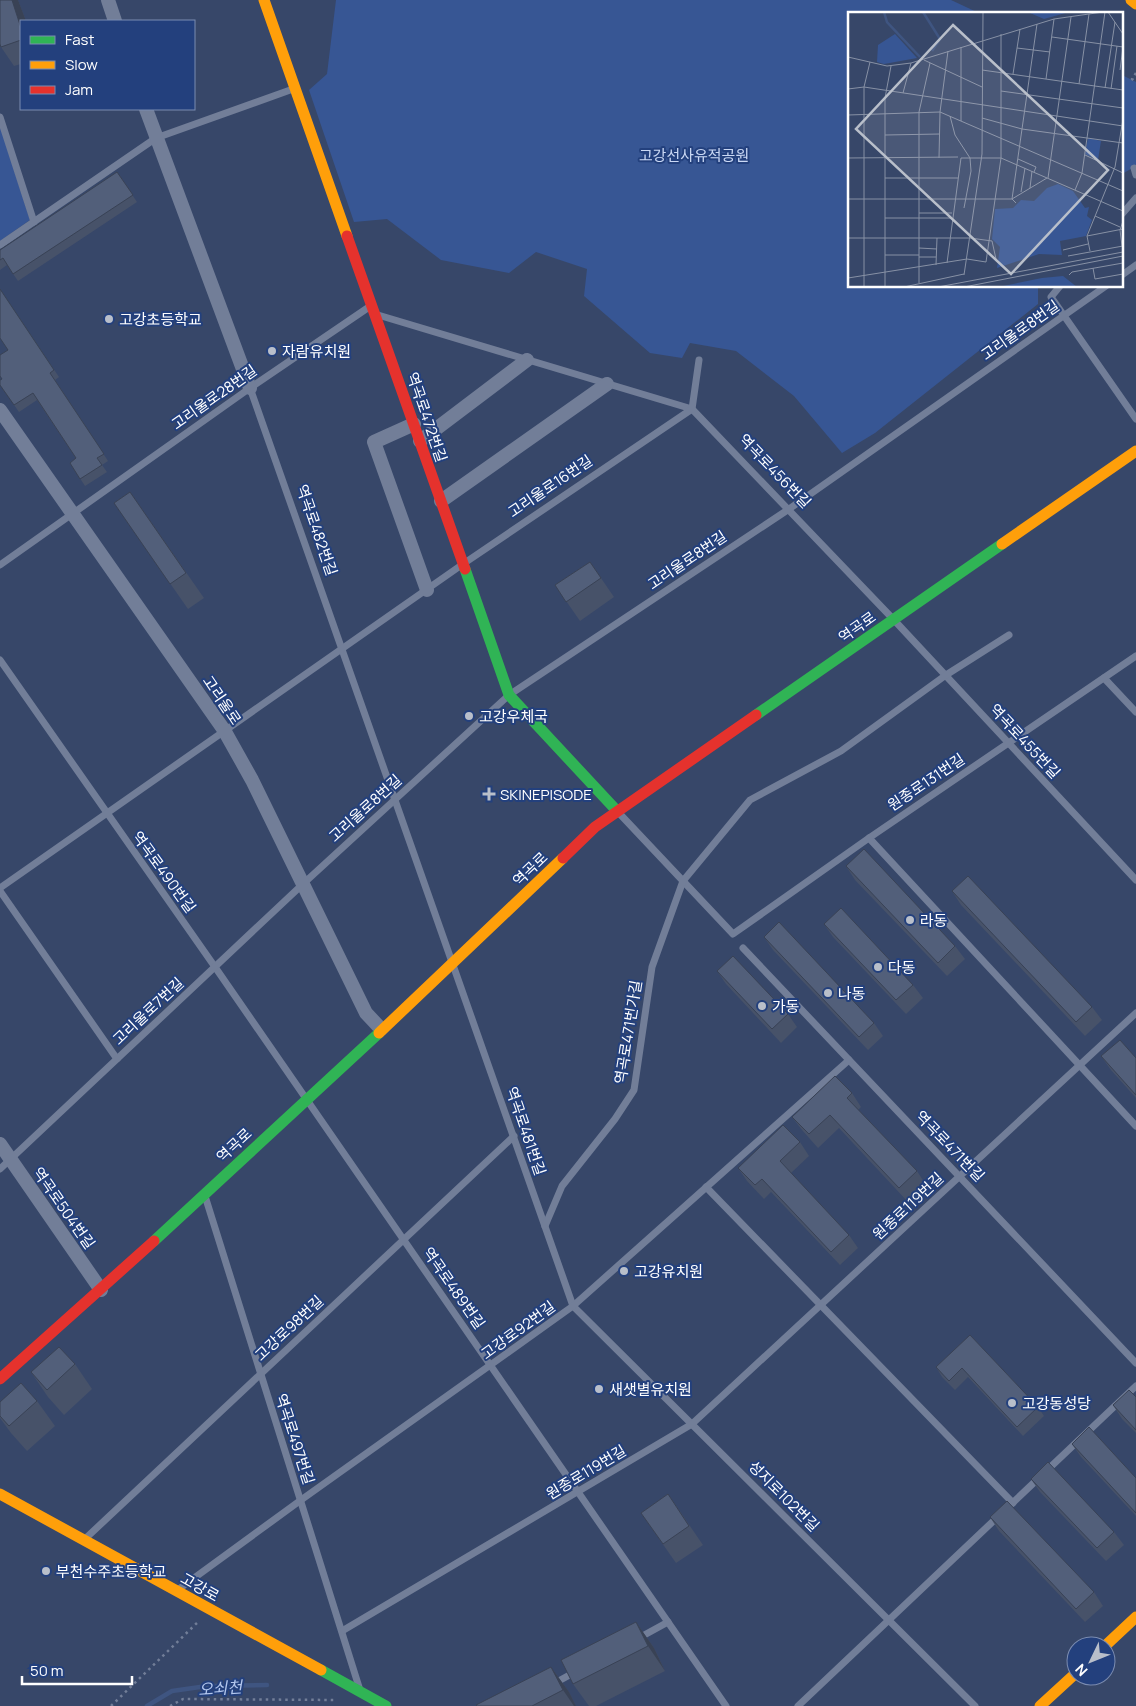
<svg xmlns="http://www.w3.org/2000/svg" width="1136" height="1706" viewBox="0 0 1136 1706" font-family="Manrope,'Noto Sans KR',sans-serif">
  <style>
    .green { fill: #375694 }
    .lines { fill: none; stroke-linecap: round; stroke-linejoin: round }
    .stream { stroke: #3f5581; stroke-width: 4.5 }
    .path { stroke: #727e98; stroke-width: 2.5; stroke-dasharray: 2.5 4; stroke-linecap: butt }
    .lane { stroke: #727e98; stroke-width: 7 }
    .street { stroke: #727e98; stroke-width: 14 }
    .fast { stroke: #30b455; stroke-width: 11 }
    .slow { stroke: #ff9f0a; stroke-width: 11 }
    .jam { stroke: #e5322d; stroke-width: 11 }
    .wall { fill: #475269 }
    .shaded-wall { fill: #394255 }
    .building { fill: #525f7a; stroke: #394255 }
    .poi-dot { fill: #b9bfca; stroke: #23407d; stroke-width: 2 }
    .labels { text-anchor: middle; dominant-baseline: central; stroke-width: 4; stroke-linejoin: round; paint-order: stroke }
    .park-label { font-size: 15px; fill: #cbd9f5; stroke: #23407d }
    .poi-label { font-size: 15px; fill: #fff; stroke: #23407d; text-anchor: start }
    .street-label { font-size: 15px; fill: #fff; stroke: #23407d }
    .water-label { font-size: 16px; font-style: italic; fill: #b3c7ee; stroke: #23407d }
    .inset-river { fill: none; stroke: #3f5581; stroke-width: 2.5 }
    .inset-road { fill: none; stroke: #8791a5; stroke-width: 1 }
    .view { fill: #b9bfca; fill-opacity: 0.15; stroke: #b9bfca; stroke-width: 2.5 }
    .inset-edge { fill: none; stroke: #fff; stroke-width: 2.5 }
  </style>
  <rect width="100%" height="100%" fill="#374769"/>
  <g class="green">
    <polygon points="336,0 951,0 981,14 850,14 850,286 1038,286 1038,304 875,433 842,453 794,396 736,351 690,343 682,358 650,353 584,296 587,269 536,252 509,273 441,260 387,219 354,222 309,90 327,74"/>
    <polygon points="1122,75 1136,82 1136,166 1122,174"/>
    <polygon points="0,126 30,220 0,241"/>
  </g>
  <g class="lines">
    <polyline class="stream" points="147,1706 172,1691 207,1686 267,1685"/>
    <g class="path">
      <polyline points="1136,73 1132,79 1136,82"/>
      <polyline points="111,1706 199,1621"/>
      <polyline points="170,1706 183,1699 337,1700"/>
    </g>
    <g class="lane">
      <polyline points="0,117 34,222"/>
      <polyline points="1134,168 1136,175"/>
      <polyline points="1122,214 1136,198"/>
      <polyline points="0,245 156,138 293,89"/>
      <polyline points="1122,275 1136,265"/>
      <polyline points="1060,286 1051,297 1136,419"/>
      <polyline points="378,315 692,409 894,620 1136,880"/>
      <polyline points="250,388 573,1306 975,1706"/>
      <polyline points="0,565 250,388 369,307"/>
      <polyline points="0,660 215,967 726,1706"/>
      <polyline points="1104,678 1136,712"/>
      <polyline points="618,812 733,934 869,838 1136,656"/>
      <polyline points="869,838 1136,1126"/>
      <polyline points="0,888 463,564 692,409 699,360"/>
      <polyline points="0,891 117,1059"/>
      <polyline points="743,948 1136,1363"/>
      <polyline points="0,1169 304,883 509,695 789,509 1106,286"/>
      <polyline points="706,1187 1013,1503"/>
      <polyline points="205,1196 359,1687"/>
      <polyline points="545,1226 562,1186 615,1119 634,1090 652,967 683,881 750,800 841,751 946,675 1009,635"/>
      <polyline points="86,1538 514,1136"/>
      <polyline points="179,1589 301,1500 573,1306 849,1060"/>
      <polyline points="342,1631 692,1424 1136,1013"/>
      <polyline points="637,1639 668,1622"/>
      <polyline points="553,1684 577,1671"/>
      <polyline points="798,1706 1136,1386"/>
    </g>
    <g class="street">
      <polyline points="108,0 115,21"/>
      <polyline points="146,109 250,388"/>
      <polyline points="0,410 224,730 252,780 366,1013 381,1029"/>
      <polyline points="414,424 374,442 427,590"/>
      <polyline points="420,441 527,360"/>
      <polyline points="441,501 607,384"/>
      <polyline points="0,1144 101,1290"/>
    </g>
    <g class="fast">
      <polyline points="465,569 509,695 617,811"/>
      <polyline points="756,715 1002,544"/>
      <polyline points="154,1241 379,1033"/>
      <polyline points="321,1670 386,1706"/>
    </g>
    <g class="slow">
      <polyline points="264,0 347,236"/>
      <polyline points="1131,0 1136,4"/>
      <polyline points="1002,544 1136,451"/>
      <polyline points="379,1033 563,858"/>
      <polyline points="0,1494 321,1670"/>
      <polyline points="1105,1646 1136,1617"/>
      <polyline points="1040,1706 1076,1673"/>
    </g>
    <g class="jam">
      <polyline points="347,236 465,569"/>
      <polyline points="563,858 595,827 756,715"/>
      <polyline points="0,1379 154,1241"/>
    </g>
  </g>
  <g class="wall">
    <polygon points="0,0 18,0 26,21 21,21 21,64 14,66 1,47"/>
    <polygon points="117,172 137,202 18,281 7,265 0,270 0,250"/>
    <polygon points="0,289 59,377 55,380 108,461 102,465 107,472 85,486 70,463 76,458 37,400 19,412 0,385 2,379 8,350"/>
    <polygon points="130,492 204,598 188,609 114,503"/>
    <polygon points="590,562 614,597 580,621 555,585"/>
    <polygon points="846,866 955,946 965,959 947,976 855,880"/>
    <polygon points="952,891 1092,1007 1102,1020 1085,1036 961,905"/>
    <polygon points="824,924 913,985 923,998 906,1014 833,937"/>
    <polygon points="764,937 874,1023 883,1036 868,1050 773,950"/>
    <polygon points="717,971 788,1014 797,1027 781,1043 726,984"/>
    <polygon points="1101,1056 1136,1058 1136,1098 1111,1070"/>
    <polygon points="852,1093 861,1107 858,1110 917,1171 926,1185 908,1202 839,1128 818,1148 802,1130 792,1117"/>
    <polygon points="800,1142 809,1156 791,1173 849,1235 858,1248 840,1265 771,1192 764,1199 747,1181 738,1168"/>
    <polygon points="970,1335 1038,1407 1044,1416 1023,1436 968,1377 955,1390 942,1377 936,1367"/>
    <polygon points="75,1364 92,1389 64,1415 48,1397 31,1372"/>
    <polygon points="1136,1397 1136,1433 1122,1419 1113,1405"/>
    <polygon points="37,1401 55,1426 27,1451 11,1433 0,1418 0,1402"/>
    <polygon points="1072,1444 1136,1478 1136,1516 1081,1457"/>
    <polygon points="1031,1479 1114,1532 1124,1545 1106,1561 1040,1492"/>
    <polygon points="668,1494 703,1545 676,1563 641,1513"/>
    <polygon points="990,1517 1094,1592 1103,1606 1085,1622 999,1531"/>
    <polygon points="636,1622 654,1648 665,1671 596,1706 589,1706 573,1684"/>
    <polygon points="551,1667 569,1692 576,1706 477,1706"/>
  </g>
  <g class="shaded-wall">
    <polygon points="12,0 18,0 26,21 21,21 21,28"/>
    <polygon points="636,1622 654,1648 665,1671 648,1646"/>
    <polygon points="551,1667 569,1692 576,1706 574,1706 563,1690"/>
  </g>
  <g class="building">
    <polygon points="0,0 12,0 21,28 21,40 1,47 0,44"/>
    <polygon points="117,172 133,195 13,274 3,258 0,260 0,250"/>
    <polygon points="0,289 54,370 50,373 104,454 97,458 102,465 80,479 70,463 76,458 33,393 14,405 0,385 0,380 2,379 0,376 0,355 8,350 0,338"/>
    <polygon points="130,492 186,573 170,584 114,503"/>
    <polygon points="590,562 601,578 566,602 555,585"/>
    <polygon points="864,849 955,946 938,963 846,866"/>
    <polygon points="968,876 1092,1007 1076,1022 952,891"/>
    <polygon points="841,908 913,985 896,1000 824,924"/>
    <polygon points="779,922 874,1023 859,1037 764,937"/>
    <polygon points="733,956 788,1014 772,1029 717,971"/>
    <polygon points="1120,1040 1136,1058 1136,1095 1101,1056"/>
    <polygon points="835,1076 852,1093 847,1098 917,1171 899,1188 830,1115 809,1134 792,1117"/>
    <polygon points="783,1125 800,1142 780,1161 849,1235 831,1252 762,1179 755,1185 738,1168"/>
    <polygon points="970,1335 1038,1407 1017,1427 962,1368 949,1381 936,1367"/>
    <polygon points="59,1347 75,1364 47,1390 31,1372"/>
    <polygon points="21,1383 37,1401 9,1426 0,1416 0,1402"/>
    <polygon points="1129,1390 1136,1397 1136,1430 1113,1405"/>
    <polygon points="1089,1427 1136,1478 1136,1513 1072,1444"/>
    <polygon points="1048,1462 1114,1532 1097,1548 1031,1479"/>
    <polygon points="668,1494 689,1526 663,1544 641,1513"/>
    <polygon points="1007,1501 1094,1592 1076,1609 990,1517"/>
    <polygon points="636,1622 648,1646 573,1684 561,1660"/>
    <polygon points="551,1667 563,1690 532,1706 477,1706 476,1705"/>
  </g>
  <g class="poi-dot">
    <circle cx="109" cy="319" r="5"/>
    <circle cx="272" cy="351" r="5"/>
    <circle cx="469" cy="716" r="5"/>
    <path d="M486.5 786.5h5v5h5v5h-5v5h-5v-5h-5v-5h5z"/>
    <circle cx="910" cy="920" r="5"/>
    <circle cx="878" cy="967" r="5"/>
    <circle cx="828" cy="993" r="5"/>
    <circle cx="762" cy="1006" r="5"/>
    <circle cx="624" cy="1271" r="5"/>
    <circle cx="599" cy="1389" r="5"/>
    <circle cx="1012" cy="1403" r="5"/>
    <circle cx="46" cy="1571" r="5"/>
  </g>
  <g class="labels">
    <g class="park-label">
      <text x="694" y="155">고강선사유적공원</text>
    </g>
    <g class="poi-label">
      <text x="119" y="319">고강초등학교</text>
      <text x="282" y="351">자람유치원</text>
      <text x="479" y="716">고강우체국</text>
      <text x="500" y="794">SKINEPISODE</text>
      <text x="920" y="920">라동</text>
      <text x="888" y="967">다동</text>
      <text x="838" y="993">나동</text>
      <text x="772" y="1006">가동</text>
      <text x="634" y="1271">고강유치원</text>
      <text x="609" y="1389">새샛별유치원</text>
      <text x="1022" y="1403">고강동성당</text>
      <text x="56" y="1571">부천수주초등학교</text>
    </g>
    <g class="street-label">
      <text transform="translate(1020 330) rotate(-35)">고리울로8번길</text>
      <text transform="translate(214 397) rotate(-35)">고리울로28번길</text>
      <text transform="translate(427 417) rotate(71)">역곡로472번길</text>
      <text transform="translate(775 471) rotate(46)">역곡로456번길</text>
      <text transform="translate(550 486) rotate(-34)">고리울로16번길</text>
      <text transform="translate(317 530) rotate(71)">역곡로482번길</text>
      <text transform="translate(687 560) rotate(-34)">고리울로8번길</text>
      <text transform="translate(857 627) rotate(-35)">역곡로</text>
      <text transform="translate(222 700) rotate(56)">고리울로</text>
      <text transform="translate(1025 741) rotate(47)">역곡로455번길</text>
      <text transform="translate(926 782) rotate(-34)">원종로131번길</text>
      <text transform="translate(365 808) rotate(-42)">고리울로8번길</text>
      <text transform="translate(530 869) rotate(-44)">역곡로</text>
      <text transform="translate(164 872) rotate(54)">역곡로490번길</text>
      <text transform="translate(148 1011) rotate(-43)">고리울로7번길</text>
      <text transform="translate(628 1032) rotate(-81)">역곡로471번가길</text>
      <text transform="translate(526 1131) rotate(71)">역곡로481번길</text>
      <text transform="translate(234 1145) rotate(-43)">역곡로</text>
      <text transform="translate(950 1146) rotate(46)">역곡로471번길</text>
      <text transform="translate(908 1206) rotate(-43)">원종로119번길</text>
      <text transform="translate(64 1208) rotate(55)">역곡로504번길</text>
      <text transform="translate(454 1288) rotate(55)">역곡로489번길</text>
      <text transform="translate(289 1328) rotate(-43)">고강로98번길</text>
      <text transform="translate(518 1330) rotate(-36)">고강로92번길</text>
      <text transform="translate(295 1439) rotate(72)">역곡로497번길</text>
      <text transform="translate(586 1472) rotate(-31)">원종로119번길</text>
      <text transform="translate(784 1496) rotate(45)">성지로102번길</text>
      <text transform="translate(200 1587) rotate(29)">고강로</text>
    </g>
    <g class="water-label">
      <text transform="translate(220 1688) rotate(-4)">오쇠천</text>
    </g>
  </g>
  <g transform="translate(848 12)">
    <rect width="275" height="275" fill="#374769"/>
    <path d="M221 0 196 7 182 1V0ZM47 22 69 46 36 52 29 50 30 33ZM240 126 253 129 250 148 237 142ZM210 172 225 179 237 196 241 195 239 204 244 208 238 224 212 229 214 243 191 242 149 256 152 235 144 227 147 197 165 196 173 188 186 189 199 176ZM215 264 229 275H150L194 266Z" fill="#375694"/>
    <path class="inset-river" d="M36 0 39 10 72 45M75 0 92 27 84 39"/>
    <path class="inset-road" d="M260 0 275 22M204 25 275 35M113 35V109M169 36 202 40M0 45 39 54 63 51 206 7 255 0M76 48 134 75M134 58 275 78M272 58 275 35M165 62 172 17M198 67 206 7M231 72 241 2M257 76 267 10M0 77 16 75 275 114M263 77 269 34M153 79 275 96M55 81 63 51M0 103 92 100 275 179M102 104 107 123 122 146 123 159 116 196M134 106 174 117 275 131M37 123 92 122M237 143 275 161M0 146 110 145M91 146 92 100 100 39M170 147 188 155 186 160M37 166H110M200 166 223 5M182 176 184 159M227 178 234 161 257 0M173 180 177 156M0 187H164L199 166M168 191 164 187 189 12M71 201H104M247 204 272 215M37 206H104M239 224 275 217M0 226H122L144 229 148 247M274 234 272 218 275 209M71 236 89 237M215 238 240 232M242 239 239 224 267 155 275 107M37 243H71M220 244 275 234M71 245H88M99 251 113 146H153L275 199M88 253 89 226M245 256 247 267 275 262M116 263 134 142 135 0M221 263 224 260 275 251M0 266 119 247 138 250 153 146V22M71 271V100L82 51M16 275V75L22 50M37 275V86L43 54M56 275 116 262M90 275 275 240M116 275 275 244"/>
    <path class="view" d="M105 13 260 158 163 262 8 117Z"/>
    <rect width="275" height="275" class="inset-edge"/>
  </g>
  <rect x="20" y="20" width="175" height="90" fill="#23407d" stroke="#7b8cb1"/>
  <rect x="30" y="36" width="25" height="8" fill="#30b455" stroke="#7b8cb1"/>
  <text x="65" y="45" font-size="15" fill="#ffffff">Fast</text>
  <rect x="30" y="61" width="25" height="8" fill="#ff9f0a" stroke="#7b8cb1"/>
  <text x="65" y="70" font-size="15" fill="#ffffff">Slow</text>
  <rect x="30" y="86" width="25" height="8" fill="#e5322d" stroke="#7b8cb1"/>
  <text x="65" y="95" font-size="15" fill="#ffffff">Jam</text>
  <g transform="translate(1091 1661) rotate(227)"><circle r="24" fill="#23407d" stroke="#7b8cb1"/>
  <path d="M0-4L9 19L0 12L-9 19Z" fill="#b9bfca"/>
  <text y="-8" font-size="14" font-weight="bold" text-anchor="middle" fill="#ffffff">N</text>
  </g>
  <path d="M22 1676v8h110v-8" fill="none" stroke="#ffffff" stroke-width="2.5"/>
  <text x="30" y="1676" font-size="15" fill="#ffffff" stroke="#23407d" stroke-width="4" paint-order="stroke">50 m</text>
</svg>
